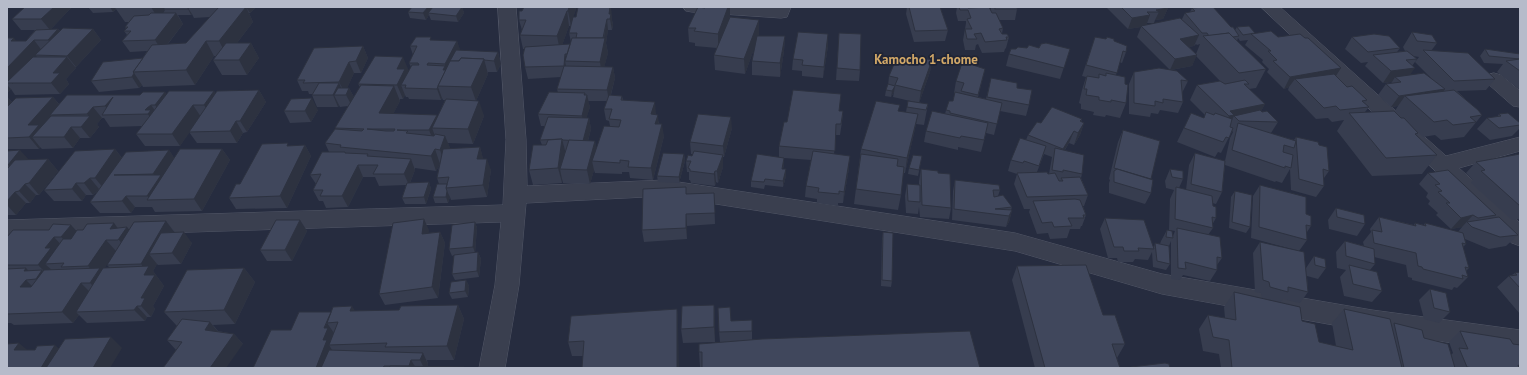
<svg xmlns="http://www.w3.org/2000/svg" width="1527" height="375" viewBox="0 0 1527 375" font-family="'PT Sans',sans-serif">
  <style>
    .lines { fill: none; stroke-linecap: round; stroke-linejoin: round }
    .minor-casing { stroke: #525767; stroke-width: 1 }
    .minor { fill: #3a3f4f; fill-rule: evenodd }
    .wall { fill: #373d4f; fill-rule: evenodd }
    .shaded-wall { fill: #2d3240 }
    .building { fill: #40475c; stroke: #2d3240; fill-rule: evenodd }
    .labels { text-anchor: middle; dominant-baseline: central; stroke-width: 3.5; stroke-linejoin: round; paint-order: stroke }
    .neighbourhood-label { font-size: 13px; font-weight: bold; fill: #d3a968; stroke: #1f2435 }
  </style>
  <rect width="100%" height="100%" fill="#262c3f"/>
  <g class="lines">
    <g class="minor-casing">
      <g id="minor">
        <polygon points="498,7 516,7 526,140 527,186 665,180 1015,233 1162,274 1372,310 1520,330 1520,352 1372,332 1162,294 1015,251 665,196 526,203 519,285 505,368 479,368 495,285 501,222 7,238 7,220 503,205 506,140"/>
        <polygon points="683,7 791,7 787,17 781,18 692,12 686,11"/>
        <polygon points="1261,7 1280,7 1446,156 1520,137 1520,151 1459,168 1520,223 1520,246 1512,243"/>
        <polygon points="1494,73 1501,75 1520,91 1520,107 1513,106 1487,83 1484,79 1487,75"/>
      </g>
    </g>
    <use href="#minor" class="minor"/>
  </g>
  <g class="wall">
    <polygon points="25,7 72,7 51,29 58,29 60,31 93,29 101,40 76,67 75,67 76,68 66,79 69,84 60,94 15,95 11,89 7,93 7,38 17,41 26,41 35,30 21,30 12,19"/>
    <path d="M88 7H256L250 13H249L253 22 237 43H251L259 58 247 75H222L213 60 217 56H214L195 85 143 87 142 85 139 88 99 92 91 81 143 58 147 51 130 52 122 41 127 35 124 31 126 28 125 27 129 22H125L116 9 113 12 93 13ZM192 14 194 18 210 17 186 43 168 44 183 24 178 15H191Z"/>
    <polygon points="412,7 432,7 432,8 462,7 464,13 458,22 431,20 429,15 426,20 410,18 408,12"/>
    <path d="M524 7H575L576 9 573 17 612 16V20L613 25 612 30H608L606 43 608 53 604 67H613L615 78 611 95 622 96 623 100 656 113V115L664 136 653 180 630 178 629 172H622V174L595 173 594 170 590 184 563 183 562 179V183L533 185 529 170 542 145 540 140 545 126H541L538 114 558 93 557 89 561 77 528 79 525 67 524 49H523L520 35 522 30 519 20ZM569 26H571L569 33 571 42 570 45H562ZM588 101H607L604 109 606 120 609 121 610 126 596 149 595 141H588L591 129 589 118H586L590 107Z"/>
    <polygon points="730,7 730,17 759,35 758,36 785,36 784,51 780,77 752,75 752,61 756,43 745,74 715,70 714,55 717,48 695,46 695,43 689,42 688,28 705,8"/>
    <polygon points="907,7 940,7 948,30 945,41 914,42 906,14"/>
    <polygon points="957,7 968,7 968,8 991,10 991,7 1017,7 1017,9 1015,20 999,20 1003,28 1002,34 1009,37 1006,48 1005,49 1004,52 982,53 978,44 976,45 975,50 965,50 963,40 966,23 966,21 958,21 956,13"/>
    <path d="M1106 7H1167L1168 8 1163 19 1155 20 1154 23H1147L1146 25 1182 19 1185 13 1190 12 1192 8 1231 27 1235 30 1237 27 1255 33 1278 37 1336 76 1347 87 1367 100 1365 103 1369 107 1365 112 1402 118 1395 111 1398 106 1391 107 1378 95 1386 84 1391 83 1392 82 1383 83 1365 66 1368 62 1361 63 1345 49 1352 37 1400 48 1397 52 1405 51 1403 47 1412 32 1437 43 1431 51 1495 79 1486 90 1457 91 1482 115 1464 137 1441 140 1435 135 1423 137 1411 125 1418 133 1417 135 1437 155 1422 174 1372 176 1337 131 1344 120 1332 122 1328 118 1316 119 1288 90 1289 87 1284 89 1267 72 1269 69 1262 62 1263 60 1245 45 1248 40 1240 41 1238 38 1237 41 1266 69 1256 88 1249 89 1265 104 1261 111 1278 122 1271 133H1270L1294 140 1296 137 1319 145 1329 171 1324 178V186L1316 197 1291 190 1290 169 1282 183 1276 181 1275 182 1225 165 1222 192 1216 204 1212 203 1213 206 1216 218 1212 225 1213 228 1208 235 1222 258 1217 265V270L1210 281 1183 275 1180 280 1171 279V241L1169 246 1170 264 1166 270 1153 267 1152 252 1148 260 1135 259 1133 262H1118L1117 258H1108L1100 229 1105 218 1154 247 1155 243 1160 244 1161 241 1167 230 1173 236 1175 231 1169 230 1170 199 1174 190 1166 188 1165 181 1170 169 1183 179 1179 188 1186 190 1189 165 1195 153 1225 161 1230 138 1233 132 1232 131 1221 153 1218 152 1215 157 1177 142 1191 113 1204 118 1205 115 1190 100 1197 85 1220 81 1196 56 1192 66 1171 70 1188 81 1182 93 1183 102 1178 113 1160 110 1158 114 1151 113 1150 117 1129 114V84L1134 72 1170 70 1137 37 1141 27 1128 29ZM1196 44 1197 45 1200 44 1196 54 1189 47 1194 46ZM1413 56 1419 57 1415 62 1434 81 1410 75 1412 66 1417 59Z"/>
    <polygon points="839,33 860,70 859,81 836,80"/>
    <polygon points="1095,37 1114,41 1126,52 1122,63 1119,62 1116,75 1126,103 1120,118 1106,115 1105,117 1093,115 1094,112 1081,109 1081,104 1079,103 1082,90 1086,77 1082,76"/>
    <path d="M432 40 457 41 460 51 498 52 501 64 497 72H488V74L476 101 484 116 473 144 448 143 450 149 480 147 483 159 491 170 487 197 451 200 450 197 448 203H435L433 197 439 184 437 178 439 166 436 171 415 168V170L410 183 429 182 431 189 426 204H405L402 198 406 185 379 186 375 177H363L348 207 326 208 323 201H319L313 190 316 184 310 175 329 152 325 143 336 129 335 128 348 106 340 107 339 105 338 107H317L312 95 313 94H309L308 91H302L297 80 363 46 368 58 361 73H354L347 88H349L354 97 360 87 358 84 409 71 411 67 409 63 413 55 410 46ZM405 95 406 97H408L409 99 441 100 442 98 443 100H445L438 117 393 114 400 101V99H403Z"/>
    <polygon points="828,46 823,78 802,76 802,71 792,70 793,59"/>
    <polygon points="1027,48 1070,49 1060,79 1006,66 1009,54 1016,49"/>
    <polygon points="1485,49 1520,54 1520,90 1497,72 1503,64 1484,63 1480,56"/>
    <polygon points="902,58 902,61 913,63 932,60 930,72 919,103 893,97 894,92 891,97 885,96 886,90 888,86 889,76"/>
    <polygon points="973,65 985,69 978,97 986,99 991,78 1017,88 1029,105 1026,116 1000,111 994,135 986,133 981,152 958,147 958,150 924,142 926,131 945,114 946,110 953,101 955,93 954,93 956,81"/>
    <polygon points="259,90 266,102 247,132 243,133 237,143 197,143 189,132 180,146 145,146 136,134 143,126 110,127 104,118 102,118 97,124 99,127 90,138 80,138 73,148 42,149 40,147 39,149 7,149 7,97 12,102 53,97 59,104 165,92 167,95 214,91 215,93"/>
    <polygon points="908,101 928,104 924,125 916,124 905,173 903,173 901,195 898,210 854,204 861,149 906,112"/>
    <polygon points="318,110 311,122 290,123 284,111"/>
    <polygon points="839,111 843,111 842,122 840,135 836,135 834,154 849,168 843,203 838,203 838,206 817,203 817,199 805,197 806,186 811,160 784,158 784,164 783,169 786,169 786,176 783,187 765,185 764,189 751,187 751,181 779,157 779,146 787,122"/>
    <polygon points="1499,114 1520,123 1520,128 1512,136 1490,140 1477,129 1487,118 1497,117"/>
    <path d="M1082 119 1081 122 1084 123 1080 135 1074 145 1069 143 1065 150 1082 174 1081 178 1088 195 1084 206H1083L1086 215 1082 226H1081L1080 229H1070L1067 238 1050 239 1048 233 1037 234 1029 212 1030 209H1024L1014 184 1017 174 1008 171 1011 160 1026 140 1028 135 1041 123ZM1044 154 1052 157 1049 174 1037 172Z"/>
    <polygon points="732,128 724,157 723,157 723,167 718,183 716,182 715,186 691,183 690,180 689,180 689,172 687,172 686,161 692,156 693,154 691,154 690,142"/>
    <polygon points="1123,130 1160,141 1151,179 1151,193 1145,204 1109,193 1109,183 1110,180 1109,179 1118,142"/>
    <polygon points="305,145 311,156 287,208 236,209 229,198 240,184 290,146"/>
    <polygon points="115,149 122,158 169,150 174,158 222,149 230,160 202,211 155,212 152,207 135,207 131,213 100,213 90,202 99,189 93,195 86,195 82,201 54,201 44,190"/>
    <polygon points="7,151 29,160 48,159 58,171 39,195 36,195 30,203 26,203 16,215 7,215"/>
    <polygon points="684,154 685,161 679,183 658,182 657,176"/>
    <polygon points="1520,154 1520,219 1512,220 1471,183 1473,180 1466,173 1476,162"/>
    <polygon points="922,156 918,176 908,174 909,168"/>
    <polygon points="921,169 938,173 951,208 949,219 920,217 919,207 918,214 906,213 905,196 907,184 919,185 919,181"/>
    <polygon points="1428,173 1496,215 1494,218 1518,235 1506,246 1489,249 1465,239 1466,244 1463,247 1469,268 1466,271 1468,277 1457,288 1454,287 1452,290 1412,280 1412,278 1408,277 1406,265 1374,257 1375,264 1370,270 1382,291 1372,302 1344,296 1340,277 1346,270 1337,268 1336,252 1345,241 1364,246 1363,242 1371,232 1370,229 1379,217 1414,225 1415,223 1424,225 1425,223 1458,232 1462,227 1451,229 1436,215 1438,213 1428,204 1430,201 1426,197 1428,193 1419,184"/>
    <polygon points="955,180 1000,190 998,196 1012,207 1011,210 1012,210 1009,222 1006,227 952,220 953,191"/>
    <polygon points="1260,185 1306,214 1311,226 1307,232 1307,240 1299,251 1251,238 1253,196"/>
    <polygon points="1235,191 1250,227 1246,233 1229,228 1231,197"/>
    <polygon points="714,193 715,224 687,226 687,239 644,242 642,230 686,194"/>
    <polygon points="1336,208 1365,224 1357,236 1329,229 1328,220"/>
    <polygon points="300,220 307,231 292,261 267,261 260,250"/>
    <path d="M166 221 175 232 192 243 181 264 158 265 157 264 153 271 164 286 153 306 155 309 151 317H147L145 321 87 323 79 315 73 323 14 325 11 323H7V237L49 230 71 225 76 231 118 228 129 230ZM116 251 107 265 110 268H104Z"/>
    <polygon points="475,222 477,228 475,253 478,252 481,259 479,277 455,280 452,274 454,255 452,256 449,249"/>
    <polygon points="429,230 428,233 440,232 445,243 438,298 385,305 379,294"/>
    <polygon points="883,232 892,281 891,287 881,286 882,238"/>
    <polygon points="1260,242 1306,268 1314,256 1326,268 1318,279 1307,276 1308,292 1300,303 1283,299 1280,303 1302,321 1319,342 1336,346 1332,323 1344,309 1392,326 1394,323 1424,338 1451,355 1453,353 1449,342 1460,331 1513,344 1520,345 1520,368 1221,368 1219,354 1203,351 1199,329 1208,315 1225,318 1224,307 1234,292 1278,302 1262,298 1261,293 1255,292 1253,253"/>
    <polygon points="1017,266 1103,315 1125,344 1117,358 1120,368 1035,368 1012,280"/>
    <polygon points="244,268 255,282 235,324 213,325 218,331 234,334 243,344 176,350 167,340 177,326 164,312"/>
    <polygon points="1520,272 1520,314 1497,287 1509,276 1512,275 1515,273"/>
    <polygon points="466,280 469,286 468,297 452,299 449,293"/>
    <polygon points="1430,289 1450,312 1439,323 1424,319 1419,300"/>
    <polygon points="458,305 464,319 454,360 427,360 428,364 427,367 464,367 464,368 253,368 291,330 355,311 399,310"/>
    <polygon points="714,305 715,319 715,342 683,343 681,329"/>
    <polygon points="677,309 678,323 583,356 572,356 568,342"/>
    <polygon points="731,321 752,331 752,340 702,367 700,367 699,352 720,342 719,332"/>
  </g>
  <g class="shaded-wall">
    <polygon points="54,7 72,7 50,30 41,19"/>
    <polygon points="110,7 117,7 115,8 116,9 113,12"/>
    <polygon points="151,7 167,7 164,9 165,10 159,20"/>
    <polygon points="246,7 253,22 227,56 219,41"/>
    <polygon points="246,7 256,7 250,13"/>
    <polygon points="428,7 432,7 433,10 428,13 429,15 426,20 423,13"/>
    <polygon points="462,7 464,13 458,22 456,16"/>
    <polygon points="569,7 575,7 576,9 571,26 568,11"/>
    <polygon points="610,7 611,7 612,16 612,20 613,25 612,30 609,14"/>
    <polygon points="728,7 730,7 730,17 718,48 718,34"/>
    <polygon points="188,8 192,14 191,15 188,9"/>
    <polygon points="1168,8 1163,19 1155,20 1159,12 1156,10"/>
    <polygon points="567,11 569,26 560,51 557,36"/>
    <polygon points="176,13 183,24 162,51 155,40"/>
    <polygon points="1150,15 1146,26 1141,26 1141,27 1128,29 1132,18"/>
    <polygon points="607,19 608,30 606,43 608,53 602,76 600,62"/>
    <polygon points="759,20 759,35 745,74 744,59"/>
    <polygon points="58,29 66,40 57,51 48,40"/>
    <polygon points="93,29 101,40 76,67 67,56"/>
    <polygon points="828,34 828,46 823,78 824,67"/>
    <polygon points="1199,35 1194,46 1175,50 1180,39"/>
    <polygon points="785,36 784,51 780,77 780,63"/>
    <polygon points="14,38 23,49 11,41"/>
    <polygon points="34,40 43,52 35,55 37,57 12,84 12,83 7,83 7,68"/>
    <polygon points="206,41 214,56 195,85 186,70"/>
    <polygon points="457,41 461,52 451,70 443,70 445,66 445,64"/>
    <polygon points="251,43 259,58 247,75 239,60"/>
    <polygon points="363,46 368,58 361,73 356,61"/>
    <polygon points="498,52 501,64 497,72 494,61"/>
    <polygon points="565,54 567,61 565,61 567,71 566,77 564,66"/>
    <polygon points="1197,55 1192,66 1170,70 1175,59"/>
    <polygon points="67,57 76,68 66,79 69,84 60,94 51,83 53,73"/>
    <polygon points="403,57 409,71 401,85 405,95 403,99 397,85 397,69"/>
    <polygon points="484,59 488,74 476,101 471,87"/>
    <polygon points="932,60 930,72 919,103 921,91"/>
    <polygon points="349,62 354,73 345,93 339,82"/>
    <polygon points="613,67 615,78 609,101 607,90"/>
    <polygon points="1341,68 1334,79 1295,79 1289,87 1284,89 1290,77"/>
    <polygon points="1415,68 1407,79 1395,77 1392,82 1383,83 1391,71"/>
    <polygon points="134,73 142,85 139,88 132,77"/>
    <polygon points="339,83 344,94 334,95 339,105 338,107 333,95"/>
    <polygon points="7,85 11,89 7,93"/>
    <polygon points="394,86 400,101 386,128 379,113"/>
    <polygon points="895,86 894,92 891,97 892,91"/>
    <polygon points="438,87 442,98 441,100 437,89"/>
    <polygon points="349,88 355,99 352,106 346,95"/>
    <polygon points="1445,89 1437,100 1405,96 1398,106 1391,107 1399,96"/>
    <polygon points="259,90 266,102 247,132 240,121"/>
    <polygon points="214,91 221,102 211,117 204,105"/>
    <polygon points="165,92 172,103 163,116 155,105"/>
    <polygon points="585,93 586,100 587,95 590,107 584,127 582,116 584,95"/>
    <polygon points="7,97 15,106 7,115"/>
    <polygon points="53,97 62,108 50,115 53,119 32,137 40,147 39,149 29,137 28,125"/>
    <polygon points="113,97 112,115 105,106"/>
    <polygon points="312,98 318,110 311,122 305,111"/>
    <polygon points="479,101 484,116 473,144 468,129"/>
    <polygon points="655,102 656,113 653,126 651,114"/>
    <polygon points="1265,104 1257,119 1234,116 1230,124 1221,131 1229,116 1230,111"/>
    <polygon points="151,105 159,116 156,126 145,110 147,108"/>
    <polygon points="193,105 201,117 180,146 172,134"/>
    <polygon points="93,107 102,118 97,124 99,127 90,138 81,127 89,117 87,114"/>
    <polygon points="918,114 915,129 905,173 907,158"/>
    <polygon points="437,115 442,128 432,128 437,141 435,145 429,130"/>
    <polygon points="658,115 659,126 655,124"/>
    <polygon points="731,117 732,128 724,157 723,146"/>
    <polygon points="589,118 591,129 585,152 583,141"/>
    <polygon points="236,121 243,133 237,143 230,131"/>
    <polygon points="1084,123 1080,135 1074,145 1078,133"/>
    <polygon points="662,124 664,136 653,180 651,168"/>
    <polygon points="71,127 80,138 73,148 64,137"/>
    <polygon points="1074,131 1069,143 1058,160 1063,149"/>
    <polygon points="445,136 451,150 445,165 440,150"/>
    <polygon points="562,139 566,154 560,169 562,179 562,183 558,168"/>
    <polygon points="595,141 598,156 592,161 594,170 590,184 587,170"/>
    <polygon points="305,145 311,156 287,208 280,196"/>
    <polygon points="480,147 483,158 481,171 477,159"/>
    <polygon points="115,149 124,161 104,189 95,178"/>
    <polygon points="222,149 230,160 202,211 194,199"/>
    <polygon points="435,149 440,164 436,171 431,156"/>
    <polygon points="20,150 31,162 19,176 8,165"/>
    <polygon points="169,150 177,162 151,200 147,196 158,180 153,174"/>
    <polygon points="684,154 685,161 679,183 679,177"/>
    <polygon points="723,155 723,167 718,183 717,171"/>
    <polygon points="850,156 849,168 843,203 844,192"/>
    <polygon points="784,158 784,164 782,175 782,169"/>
    <polygon points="48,159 58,171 39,195 29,183"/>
    <polygon points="411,159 415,170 409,185 404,174"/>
    <polygon points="487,159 491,170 487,197 483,185"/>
    <polygon points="358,165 363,177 348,207 342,196"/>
    <polygon points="786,169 786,176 783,187 783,181"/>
    <polygon points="715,171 716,182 715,186 714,174"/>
    <polygon points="90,178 99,189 93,195 84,183"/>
    <polygon points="429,182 431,189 426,204 424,197"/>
    <polygon points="76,183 86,195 82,201 72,189"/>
    <polygon points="25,184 36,195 30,203 19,191"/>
    <polygon points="447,191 450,197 448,203 446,197"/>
    <polygon points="15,192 26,203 16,215 7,205 7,201"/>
    <polygon points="126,196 135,207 131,213 122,201"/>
    <polygon points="1012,210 1009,222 1006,227 1009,216"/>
    <polygon points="686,214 687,226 687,239 686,228"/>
    <polygon points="1473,215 1462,227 1451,229 1461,218"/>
    <polygon points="424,219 429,230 427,245 422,234"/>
    <polygon points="300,220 307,231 292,261 285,250"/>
    <polygon points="166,221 175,233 149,254 157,264 153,271 164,286 153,306 155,309 151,317 141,306 141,298 144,275 146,271 141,264"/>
    <polygon points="475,222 477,228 475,253 473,247"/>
    <polygon points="114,223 122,234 127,227 136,238 128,251 110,229"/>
    <polygon points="71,225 81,236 72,248 61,237"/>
    <polygon points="184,232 192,243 181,264 172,253"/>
    <polygon points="440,232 445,243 438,298 432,287"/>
    <polygon points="54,237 64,248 45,264 53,271 49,276 38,265 45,248"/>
    <polygon points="106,240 116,251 103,271 101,294 90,283 96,275 88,266"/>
    <polygon points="478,252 481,259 479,277 477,271"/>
    <polygon points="26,268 36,279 42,270 53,282 47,290 36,279 24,271"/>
    <polygon points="244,268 255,282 235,324 224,310"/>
    <polygon points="26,280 37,291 20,287"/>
    <polygon points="466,280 469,286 468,297 465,291"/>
    <polygon points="81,283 92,294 76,312 79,315 73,323 62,312"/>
    <polygon points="458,305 464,319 454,360 447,346"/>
    <polygon points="714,305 715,319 715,342 714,327"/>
    <polygon points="137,306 147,317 145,321 134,310"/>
    <polygon points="352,306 361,320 350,311"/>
    <polygon points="677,309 678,323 679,368 677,368"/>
    <polygon points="210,322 219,333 205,330"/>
    <polygon points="327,323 334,333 329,345 334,353 328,368 316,368 323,340 324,328"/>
    <polygon points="234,334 243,344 226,368 210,368"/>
    <polygon points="111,337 122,348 110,368 93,368"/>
    <polygon points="19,343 32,354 14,350"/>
    <polygon points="55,345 67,356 60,368 41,368"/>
    <polygon points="423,353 428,364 427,368 424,368 420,360"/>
    <polygon points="411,360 416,368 411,368 409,366"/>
  </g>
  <g class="building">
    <polygon points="25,7 54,7 41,19 12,19"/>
    <rect x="164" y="7" width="24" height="2"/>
    <polygon points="219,7 246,7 219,41 206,41 186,70 133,72 152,45 186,43"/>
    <polygon points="412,7 428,7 423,13 408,12"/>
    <polygon points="433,7 462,7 456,16 428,13"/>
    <polygon points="524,7 569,7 568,11 567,11 557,36 520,35 526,20 519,20 519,11 522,11"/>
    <polygon points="578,7 610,7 609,14 611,14 610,19 607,19 603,38 576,38 577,33 569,33 573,17 576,17"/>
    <polygon points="698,7 705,8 706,7 728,7 718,34 694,31 696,28 688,28"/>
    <polygon points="909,7 940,7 948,30 915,31"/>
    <polygon points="959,7 968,7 968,8 989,7 992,13 996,13 1003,28 999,29 1002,34 1007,34 1009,37 1006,37 1007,40 985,42 981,33 974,34 977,39 967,39 965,29 972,29 967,19 971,18 968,10 960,10"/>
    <rect x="995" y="7" width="22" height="2"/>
    <polygon points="1121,7 1167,7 1168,8 1156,10 1159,12 1147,12 1150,15 1132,18"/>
    <polygon points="1204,7 1213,7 1231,27 1233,27 1239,36 1233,37 1229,33 1209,36 1207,33 1202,33 1185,13 1195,11 1192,8"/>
    <polygon points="151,13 176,13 155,40 122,41 131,31 124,31 128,27 125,27 134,16 149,15"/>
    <polygon points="730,17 759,20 744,59 714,55"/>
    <polygon points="1180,18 1199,35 1180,39 1197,55 1175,59 1141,26"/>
    <polygon points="1249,26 1255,33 1243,35 1237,27"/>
    <polygon points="63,28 93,29 67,56 35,55"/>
    <polygon points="58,29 48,40 34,40 7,68 7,38 14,38 11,41 26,41 36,30"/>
    <polygon points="1271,31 1278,37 1300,34 1305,38 1308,38 1341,68 1290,77 1273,61 1277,60 1268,51 1271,51 1251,34"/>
    <polygon points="798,32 828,34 824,67 802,65 803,60 793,59"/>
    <polygon points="1412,32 1432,35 1437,43 1417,41"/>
    <polygon points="839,33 861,34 860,70 837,68"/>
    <polygon points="1229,33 1266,69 1239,73 1203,36"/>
    <polygon points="1374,34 1389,36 1400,48 1368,52 1352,37"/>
    <polygon points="757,36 785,36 780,63 752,61"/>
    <polygon points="416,37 431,37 430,40 457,41 445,64 428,63 427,65 445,66 443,70 446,70 438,86 437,89 405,88 406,85 401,85 412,65 419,65 418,63 409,63 417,46 410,46"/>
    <polygon points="1095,37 1106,39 1107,37 1114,39 1114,41 1127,46 1126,52 1123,51 1117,73 1086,65"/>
    <polygon points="572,38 605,38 600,62 565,61"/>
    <polygon points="226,43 251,43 239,60 213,60"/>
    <polygon points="1046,43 1070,49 1064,68 1009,54 1011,49 1016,49 1018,47 1027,48 1029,45 1039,48 1041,44"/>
    <polygon points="570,44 567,54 565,54 564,66 525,67 523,55 525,47"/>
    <polygon points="363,46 356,61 349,62 339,82 303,83 305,80 297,80 314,48"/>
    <polygon points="1485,49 1520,54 1520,59 1489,56"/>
    <polygon points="456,50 498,52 494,61 484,60 484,59 461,58 459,61 450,61"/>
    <polygon points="1423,50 1468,53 1495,79 1454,81"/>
    <polygon points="1407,51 1417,59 1406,60 1415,68 1391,71 1373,55"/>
    <polygon points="375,56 403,57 397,69 405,69 397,85 358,84"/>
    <polygon points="33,57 67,57 53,73 60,73 51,83 7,83 7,82"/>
    <polygon points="897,57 902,58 901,61 913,63 915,57 932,60 921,91 895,85 898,78 889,76"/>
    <polygon points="143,58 133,72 134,73 132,77 91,81 103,62"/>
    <polygon points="461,58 484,59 471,87 438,86 450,61 459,61"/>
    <polygon points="1520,59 1520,71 1506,61"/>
    <polygon points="963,60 973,62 973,65 985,69 978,95 961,91 964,83 956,81"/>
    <polygon points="564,66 613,67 607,90 557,89"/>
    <polygon points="1159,68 1177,71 1188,81 1181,80 1183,102 1163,99 1163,103 1155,101 1155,106 1134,103 1134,72"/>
    <polygon points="1106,73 1125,77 1125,84 1128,85 1126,103 1111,100 1111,102 1099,100 1099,97 1086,95 1087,89 1084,89 1087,76 1099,78 1099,74 1106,76"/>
    <polygon points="1424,73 1445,89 1399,96 1386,84 1401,82 1395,77"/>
    <polygon points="1334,74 1347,87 1352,86 1367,100 1362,101 1369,107 1340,110 1336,106 1324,108 1295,79"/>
    <polygon points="991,78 1017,83 1017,88 1032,90 1029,105 987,97"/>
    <polygon points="1245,80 1249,84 1244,84 1265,104 1230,111 1234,115 1229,116 1197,85 1220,81 1225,84"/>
    <polygon points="319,83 339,83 333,95 312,95"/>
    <polygon points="888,84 895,86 892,91 886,90"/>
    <path d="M361 85 394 86 379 113 437 115 429 130H397L408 131 406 133 434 136 435 134 445 136 440 150 435 149 431 156 340 147 341 145 325 143 335 129 362 131 364 129 335 128ZM367 129H395L394 131H386Z"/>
    <polygon points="338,88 349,88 346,95 334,95"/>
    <polygon points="259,90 240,121 236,121 230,131 189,132 217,91"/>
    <polygon points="793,90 841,94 839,111 843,111 841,124 836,124 835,151 779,146 784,122 787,122"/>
    <polygon points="1454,90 1478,110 1482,115 1470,117 1476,122 1453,125 1447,120 1434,122 1405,96"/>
    <polygon points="169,91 214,91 204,105 193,105 172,134 136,134"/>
    <polygon points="143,92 165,92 155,105 151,105 147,108 145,110 151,110 148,114 102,115 113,97 105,106 93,107 87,114 50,115 67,95 140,95"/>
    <polygon points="549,92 585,93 584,95 587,95 582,116 538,114"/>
    <polygon points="955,92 1002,103 997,124 950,113 950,111 946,110 949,101 953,101"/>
    <polygon points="609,95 622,96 621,100 655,102 651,114 658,115 655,124 662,124 651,168 628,167 629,161 620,160 620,163 592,161 604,126 619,127 621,120 609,119 612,109 604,109"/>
    <polygon points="53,97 28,125 39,125 29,137 7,138 7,107 16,98"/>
    <polygon points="312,98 305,111 284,111 291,99"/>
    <polygon points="446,99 479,101 468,129 432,128"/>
    <polygon points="876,101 900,105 898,111 918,114 907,158 861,149"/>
    <polygon points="908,101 928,104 926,110 907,107"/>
    <polygon points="1052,107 1082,119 1080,121 1084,123 1078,133 1074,131 1063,149 1028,135 1037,122 1041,123"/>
    <polygon points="1260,110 1262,112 1267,111 1278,122 1239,121 1234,116"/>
    <polygon points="932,111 988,123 984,140 961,136 960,138 926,131"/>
    <polygon points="1394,111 1401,118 1404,118 1418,133 1415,134 1437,155 1386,158 1349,113"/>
    <polygon points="1206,112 1214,115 1215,113 1232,119 1230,127 1233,128 1229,138 1226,137 1223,142 1184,128 1191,113 1204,118"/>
    <polygon points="1508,113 1520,123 1520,125 1499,128 1487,118 1501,116 1499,114"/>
    <polygon points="698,114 731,117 723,146 690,142"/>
    <polygon points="51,116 90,116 81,127 71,127 64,137 32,137"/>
    <polygon points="548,117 589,118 583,141 563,140 562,139 540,140"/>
    <polygon points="1238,123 1296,141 1294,148 1284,145 1283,152 1293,155 1291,168 1285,166 1285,168 1232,150"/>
    <polygon points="1123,130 1160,141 1151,179 1114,168"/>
    <polygon points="1296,137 1318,142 1319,145 1327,147 1329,171 1323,169 1324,186 1299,179"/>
    <polygon points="1020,138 1046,146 1039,166 1024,161 1023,163 1011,160"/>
    <polygon points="562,139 558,168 529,170 533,145 546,145 548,140"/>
    <polygon points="569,140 595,141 587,170 560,169"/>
    <polygon points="288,143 287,146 305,145 280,196 229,198 236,184 240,184 262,144"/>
    <polygon points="480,147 477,159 487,159 483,185 446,188 449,177 437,178 443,149"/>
    <polygon points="1055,148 1084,155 1082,174 1063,170 1063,172 1052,170"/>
    <polygon points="115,149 95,178 90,178 84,183 76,183 72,189 44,190 75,151"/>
    <polygon points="180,149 222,149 194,199 147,200"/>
    <polygon points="20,150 8,165 7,165 7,151"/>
    <polygon points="169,150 153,174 114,175 161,175 147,196 126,196 122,201 90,202 126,152"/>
    <polygon points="694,151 723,155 717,171 715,171 714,174 690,171 690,169 688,168 691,161 686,161 688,155 692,156"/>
    <polygon points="813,151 850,156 844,192 839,191 839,194 818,192 819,188 806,186"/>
    <polygon points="322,152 345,152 345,153 368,154 367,156 411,159 404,174 373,174 378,165 358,165 342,196 320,196 323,190 313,190 321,174 310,175"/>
    <polygon points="663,153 684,154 679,177 657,176"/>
    <polygon points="1195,153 1225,161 1222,192 1191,184"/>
    <polygon points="757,154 784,158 782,169 786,169 783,181 765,179 764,182 751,181"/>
    <polygon points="861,154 898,159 897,166 904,167 901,195 856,189"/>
    <polygon points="1520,154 1520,206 1481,171 1485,170 1476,162"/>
    <polygon points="913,155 922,156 919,170 909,168"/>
    <polygon points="48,159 29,183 25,184 19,191 15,192 7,201 7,169 15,160"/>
    <polygon points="921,169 938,171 938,173 950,174 951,208 922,205"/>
    <polygon points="1117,169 1153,180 1151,193 1114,182 1114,171"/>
    <polygon points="1170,169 1183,171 1183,179 1172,177"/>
    <polygon points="1448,170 1496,215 1478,218 1473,215 1461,218 1446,203 1450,203 1438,192 1442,191 1435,185 1440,184 1428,173"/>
    <polygon points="1047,172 1048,174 1055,173 1059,181 1063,181 1061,178 1080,177 1088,195 1027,197 1017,173"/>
    <polygon points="955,180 999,185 1000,190 993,190 994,197 1003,195 1012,207 995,209 1012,210 1009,216 954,209"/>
    <polygon points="429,182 424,197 402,198 407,183"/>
    <polygon points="437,184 447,184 446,188 447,191 446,197 433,197"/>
    <polygon points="907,184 920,185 920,202 908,201"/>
    <polygon points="1260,185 1306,197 1306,214 1311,216 1311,226 1306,225 1307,240 1259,227"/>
    <polygon points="686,187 686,194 714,193 715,213 686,214 686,228 642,230 643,189"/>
    <polygon points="1176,187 1212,196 1213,206 1216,207 1216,218 1212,217 1213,228 1175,219"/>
    <polygon points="1235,191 1252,195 1250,227 1232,222"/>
    <polygon points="1075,199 1080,200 1086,215 1083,215 1084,218 1068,218 1072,226 1054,227 1052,222 1042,223 1033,201"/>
    <polygon points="1336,208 1364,215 1365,224 1337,217"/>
    <polygon points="1379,217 1416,226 1415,223 1426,226 1425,223 1463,233 1466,244 1462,243 1469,268 1465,267 1468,277 1462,275 1463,279 1423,269 1422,267 1418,266 1416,253 1374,243 1372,230 1382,232"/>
    <polygon points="1499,217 1518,235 1500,237 1472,227 1467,222"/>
    <polygon points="1105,218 1144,220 1154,249 1138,248 1139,251 1124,251 1123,247 1114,247"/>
    <polygon points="424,219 422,234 440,232 432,287 379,294 393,223"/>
    <polygon points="276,220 300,220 285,250 260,250"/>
    <polygon points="166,221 141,264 107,265 134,222"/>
    <polygon points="475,222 473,247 449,249 452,225"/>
    <polygon points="114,223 110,229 127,227 118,240 106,240 88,266 61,267 64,263 45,264 63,239 71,239 77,230 83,230 87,224"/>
    <polygon points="53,224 71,225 61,237 54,237 45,248 51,248 38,265 7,265 7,237 13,230 49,230"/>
    <polygon points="1177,228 1220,237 1222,258 1217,257 1217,270 1185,262 1186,269 1178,268"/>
    <polygon points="1167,230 1172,231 1173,238 1166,237"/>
    <polygon points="184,232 172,253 149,254 161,233"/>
    <polygon points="883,232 893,233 892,281 882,280"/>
    <polygon points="1345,241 1374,249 1375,264 1346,256"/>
    <polygon points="1260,242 1304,252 1308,292 1288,287 1288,292 1270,287 1269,282 1263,280"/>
    <polygon points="1155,243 1169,246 1170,264 1157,261"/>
    <polygon points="478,252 477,271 452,274 454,255"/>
    <polygon points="1314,256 1325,259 1326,268 1315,265"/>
    <polygon points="1086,265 1103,315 1115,315 1125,344 1112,344 1120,368 1045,368 1017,266"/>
    <polygon points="1349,265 1377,272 1382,291 1353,284"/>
    <polygon points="149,266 144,275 155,275 141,298 145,298 141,306 137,306 134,310 76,312 103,268"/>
    <polygon points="26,268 24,271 42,270 36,279 26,280 20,287 31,287 44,270 100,268 90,283 81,283 62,312 7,314 7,269"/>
    <polygon points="244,268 224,310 164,312 187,270"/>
    <polygon points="1520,272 1520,288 1509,276 1517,275 1515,273"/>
    <polygon points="466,280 465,291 449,293 451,282"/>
    <polygon points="1430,289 1446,293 1450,312 1434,308"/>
    <polygon points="1234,292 1300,307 1302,321 1315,324 1319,342 1353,350 1344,309 1390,319 1402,368 1232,368 1229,340 1213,337 1208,315 1236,320"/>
    <polygon points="458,305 447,346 385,347 387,343 329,345 338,322 327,323 333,307 352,306 350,311 399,310 401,306"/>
    <polygon points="714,305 714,327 681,329 682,306"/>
    <polygon points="730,307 731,321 752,320 752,331 719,332 718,308"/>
    <polygon points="677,309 677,368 582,368 584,341 568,342 571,316"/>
    <polygon points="299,312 331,312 324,328 328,328 323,340 327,340 316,368 253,368 271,330 291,330"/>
    <polygon points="182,319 210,322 205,330 234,334 210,368 163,368 182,342 167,340"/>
    <polygon points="1394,323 1422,330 1424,338 1448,344 1455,368 1404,368"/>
    <polygon points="970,331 980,368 702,368 702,352 699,352 699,344 762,339"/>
    <polygon points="1460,331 1510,339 1513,344 1520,345 1520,366 1518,365 1519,368 1474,368 1467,367 1459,348 1468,349"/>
    <polygon points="111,337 93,368 46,368 65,339"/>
    <polygon points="19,343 14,350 35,350 37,346 55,345 41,368 7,368 7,344"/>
    <polygon points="329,350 423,353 420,360 411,360 409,366 384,366 383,368 321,368"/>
    <polygon points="1165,363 1169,364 1170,368 1131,368 1131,367"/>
    <polygon points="390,366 464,367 463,368 389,368"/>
  </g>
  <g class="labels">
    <g class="neighbourhood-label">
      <text x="926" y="59">Kamocho 1-chome</text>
    </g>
  </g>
  <rect width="1527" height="375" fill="none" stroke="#b6bbca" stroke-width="16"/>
</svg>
